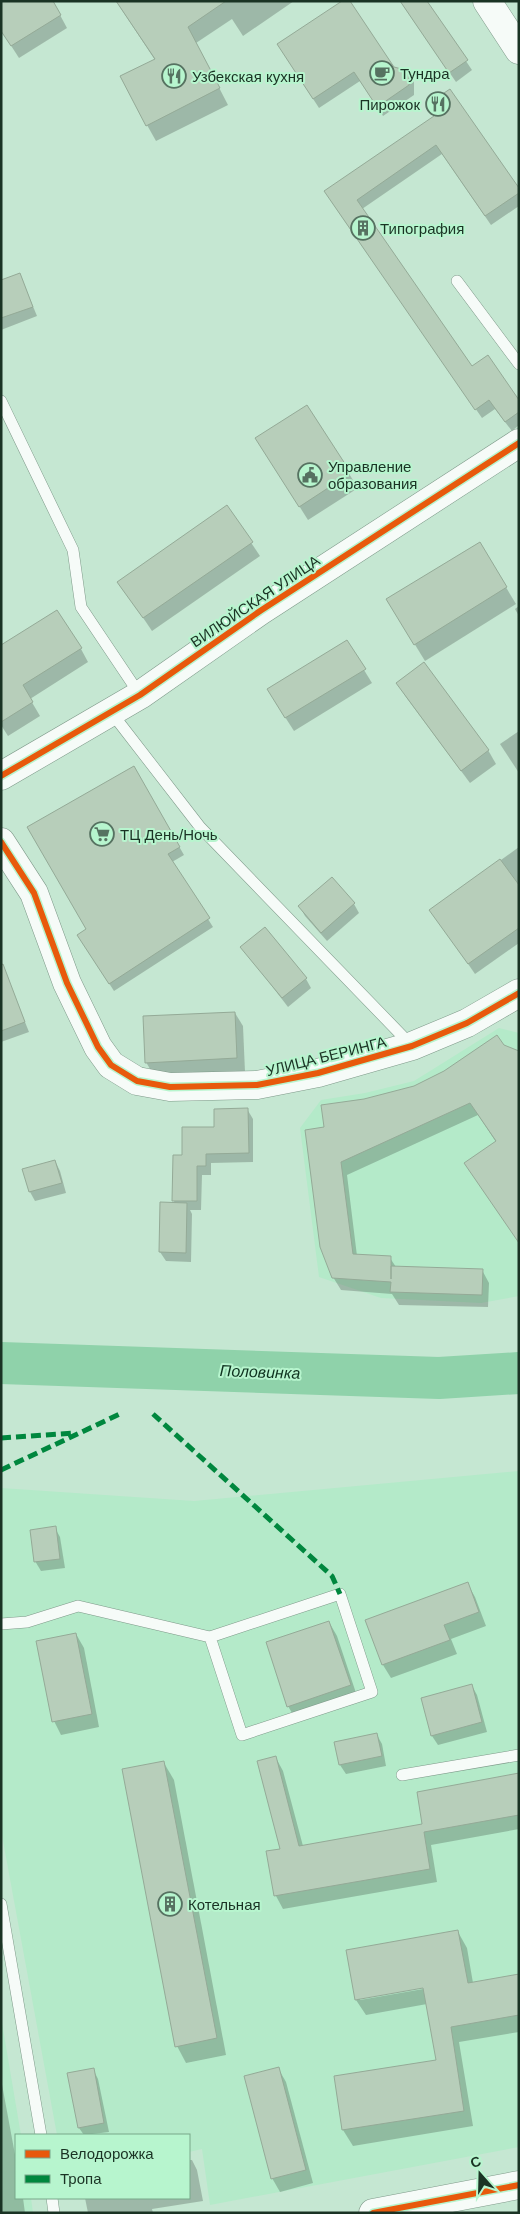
<svg xmlns="http://www.w3.org/2000/svg" width="520" height="2214" viewBox="0 0 520 2214" font-family="Arial,sans-serif">
  <style>
    .built { fill: #b4eac9 }
    .shadow { fill: #0003; fill-rule: evenodd }
    .lines { fill: none; stroke-linecap: round; stroke-linejoin: round }
    .river { stroke: #8fd2aa; stroke-width: 42 }
    .building { fill: #b7ceba; stroke: #94aa97 }
    .service-casing { stroke: #7e9989; stroke-width: 12 }
    .tertiary-casing { stroke: #7e9989; stroke-width: 29 }
    .secondary-casing { stroke: #7e9989; stroke-width: 29 }
    .service { stroke: #f6fbf8; stroke-width: 11 }
    .tertiary { stroke: #f6fbf8; stroke-width: 28 }
    .secondary { stroke: #f6fbf8; stroke-width: 28 }
    .quiet { stroke: #00873e; stroke-width: 5; stroke-dasharray: 10 5; stroke-linecap: butt }
    .cycleway-casing { stroke: #b7f5ce; stroke-width: 9 }
    .cycleway { stroke: #e8590c; stroke-width: 6 }
    .labels { text-anchor: middle; dominant-baseline: central; stroke-width: 4; stroke-linejoin: round; paint-order: stroke }
    .poi-label { font-size: 15px; fill: #1a3324; stroke: #b7f5ce; text-anchor: start }
    .street-label { font-size: 15px; fill: #1a3324; stroke: #b7f5ce }
    .water-label { font-size: 16px; font-style: italic; fill: #0f3320; stroke: #b7f5ce }
  </style>
  <rect width="100%" height="100%" fill="#c5e7d2"/>
  <g class="built">
    <polygon points="499,1028 519,1033 519,1296 481,1303 381,1298 319,1277 300,1128 321,1100 365,1093 414,1081"/>
    <polygon points="519,1471 519,2147 210,2205 202,2149 189,2152 189,2135 57,2135 1,1830 1,1488 194,1501"/>
    <polygon points="1,2017 21,2135 16,2135 16,2198 31,2198 33,2213 1,2213"/>
  </g>
  <g class="shadow">
    <polygon points="116,1 294,1 243,36 232,19 196,43 228,105 156,141 147,125 155,60"/>
    <polygon points="400,1 425,1 472,70 456,82"/>
    <polygon points="60,15 67,28 19,58 1,30"/>
    <polygon points="284,54 394,68 409,72 414,82 414,95 383,116 360,81 319,108"/>
    <polygon points="435,116 519,190 519,206 491,225 442,154 362,209 472,368 519,402 519,425 512,431 495,409 482,418 331,201"/>
    <polygon points="20,275 37,316 1,330 1,281"/>
    <polygon points="307,407 358,488 308,520 265,452"/>
    <polygon points="227,507 260,556 152,631 119,582"/>
    <polygon points="480,544 516,604 425,661 398,617"/>
    <polygon points="519,606 519,616 515,609"/>
    <polygon points="1,647 81,649 88,662 30,699 40,716 8,736 1,725"/>
    <polygon points="364,670 372,683 294,731 276,703"/>
    <polygon points="398,684 488,750 496,764 470,783 406,697"/>
    <polygon points="519,731 519,773 500,744"/>
    <polygon points="133,767 184,855 172,862 213,927 114,991 83,943"/>
    <polygon points="519,847 519,943 475,974 431,910"/>
    <polygon points="354,904 359,913 327,941 305,916 300,907"/>
    <polygon points="242,947 306,979 311,988 288,1007"/>
    <polygon points="7,977 29,1032 1,1042 1,979"/>
    <polygon points="235,1013 243,1026 245,1072 154,1076 146,1062"/>
    <polygon points="503,1046 519,1051 519,1243 496,1142 478,1115 347,1175 357,1256 390,1258 396,1267 482,1270 489,1283 488,1307 399,1305 392,1294 341,1290 333,1277 326,1128 364,1100 415,1087"/>
    <polygon points="247,1109 253,1119 253,1162 211,1163 211,1175 202,1175 201,1210 190,1210 192,1214 191,1262 166,1261 160,1252 175,1204 174,1201 183,1156 215,1128"/>
    <polygon points="55,1161 60,1171 66,1193 35,1201 30,1192 24,1170"/>
    <polygon points="55,1528 60,1537 65,1568 41,1571 35,1561"/>
    <polygon points="467,1583 475,1597 486,1626 451,1639 457,1654 391,1678 383,1665 367,1620"/>
    <polygon points="329,1622 337,1636 358,1699 296,1720 288,1706"/>
    <polygon points="76,1634 84,1648 99,1727 61,1735 54,1721"/>
    <polygon points="472,1686 477,1695 487,1732 438,1745 432,1736 422,1699"/>
    <polygon points="377,1735 382,1744 386,1766 346,1774 340,1765"/>
    <polygon points="276,1758 283,1771 303,1846 424,1825 519,1775 519,1829 431,1845 437,1882 283,1909 276,1896 268,1852 281,1850"/>
    <polygon points="164,1763 174,1780 226,2055 186,2063 177,2046"/>
    <path d="M458 1932 467 1948 473 1983 519 1975V2032L459 2042 473 2126 353 2146 343 2130 335 2077 437 2061 427 2004 366 2015 356 2000ZM429 1986V1988L360 2000V1998Z"/>
    <polygon points="278,2068 286,2082 313,2183 280,2192 272,2178"/>
    <polygon points="93,2069 98,2079 109,2132 84,2135 79,2128 69,2074"/>
    <polygon points="1,2079 16,2160 16,2198 23,2198 25,2213 1,2213"/>
    <polygon points="189,2160 192,2160 197,2170 203,2201 152,2209 153,2213 88,2213 85,2198 189,2198"/>
  </g>
  <g class="lines">
    <polyline class="river" points="1,1363 439,1378 519,1373"/>
  </g>
  <g class="building">
    <polygon points="1,1 53,1 61,15 11,46 1,31"/>
    <polygon points="116,1 226,1 188,27 220,88 146,126 120,76 155,59"/>
    <polygon points="342,1 350,1 394,67 409,71 409,85 377,107 354,72 313,99 277,44"/>
    <polygon points="400,1 427,1 468,60 449,73"/>
    <polygon points="450,89 519,188 519,193 485,216 436,145 357,200 472,366 488,355 519,400 519,412 505,422 489,400 475,410 324,191 434,116 426,105"/>
    <polygon points="20,273 33,307 1,318 1,280"/>
    <polygon points="307,405 351,473 299,507 255,438"/>
    <polygon points="227,505 253,542 143,618 117,582"/>
    <polygon points="480,542 507,587 414,645 386,599"/>
    <polygon points="57,610 82,648 23,685 33,702 1,722 1,645"/>
    <polygon points="347,640 366,669 285,718 267,689"/>
    <polygon points="424,662 489,750 461,771 396,683"/>
    <polygon points="134,766 180,847 168,854 210,918 109,984 77,935 86,929 27,827"/>
    <polygon points="500,859 519,885 519,928 468,964 429,910"/>
    <polygon points="332,877 355,903 321,933 298,906"/>
    <polygon points="265,927 307,978 282,998 240,947"/>
    <polygon points="3,964 25,1022 1,1031 1,965"/>
    <polygon points="235,1012 237,1058 145,1063 143,1016"/>
    <polygon points="497,1035 504,1045 519,1051 519,1243 464,1163 496,1141 470,1103 341,1162 353,1254 391,1256 391,1279 391,1266 483,1269 482,1295 390,1292 391,1282 332,1278 320,1247 305,1130 324,1127 321,1105 364,1099 414,1086 444,1071"/>
    <polygon points="248,1108 249,1153 206,1154 206,1166 197,1166 197,1201 172,1201 173,1155 182,1155 182,1127 214,1127 214,1109"/>
    <polygon points="55,1160 62,1183 29,1192 22,1169"/>
    <polygon points="160,1202 187,1203 186,1253 159,1252"/>
    <polygon points="56,1526 60,1559 34,1562 30,1530"/>
    <polygon points="468,1582 479,1612 444,1625 450,1640 382,1665 365,1620"/>
    <polygon points="329,1621 351,1685 287,1707 266,1642"/>
    <polygon points="76,1633 92,1714 52,1722 36,1641"/>
    <polygon points="472,1684 482,1722 431,1736 421,1698"/>
    <polygon points="377,1733 382,1756 339,1765 334,1742"/>
    <polygon points="276,1756 299,1846 422,1824 417,1792 519,1773 519,1815 424,1832 430,1869 274,1896 266,1851 280,1849 257,1761"/>
    <polygon points="164,1761 217,2038 175,2047 122,1769"/>
    <polygon points="458,1930 468,1983 519,1974 519,2015 451,2027 464,2111 342,2130 334,2076 436,2060 423,1988 355,2000 346,1950"/>
    <polygon points="279,2067 306,2170 271,2179 244,2076"/>
    <polygon points="94,2068 104,2123 78,2128 67,2073"/>
  </g>
  <g class="lines">
    <g class="service-casing">
      <g id="service">
        <polyline points="457,281 519,364"/>
        <polyline points="1,401 73,550 81,607 140,695"/>
        <polyline points="111,712 200,827 411,1045"/>
        <polyline points="1,1624 27,1622 78,1606 210,1637 340,1594 372,1692 242,1735 210,1637"/>
        <polyline points="402,1775 519,1755"/>
        <polyline points="1,1904 41,2135"/>
        <polyline points="52,2198 54,2213"/>
      </g>
    </g>
    <g class="tertiary-casing">
      <g id="tertiary">
        <polyline points="1,776 140,695 260,611 519,443"/>
        <polyline points="1,842 34,893 67,983 98,1047 111,1065 137,1081 170,1087 257,1085 318,1073 412,1046 467,1023 519,993"/>
        <polyline points="373,2213 519,2185"/>
      </g>
    </g>
    <g class="secondary-casing">
      <polyline id="secondary" points="487,1 519,50"/>
    </g>
    <use href="#service" class="service"/>
    <use href="#tertiary" class="tertiary"/>
    <use href="#secondary" class="secondary"/>
    <g class="quiet">
      <polyline points="153,1414 332,1576 340,1594"/>
      <polyline points="1,1438 75,1433"/>
      <polyline points="1,1470 122,1413"/>
    </g>
    <g class="cycleway-casing">
      <g id="cycleway">
        <polyline points="1,776 140,695 260,611 519,443"/>
        <polyline points="1,842 34,893 67,983 98,1047 111,1065 137,1081 170,1087 257,1085 318,1073 412,1046 467,1023 519,993"/>
        <polyline points="373,2213 519,2185"/>
      </g>
    </g>
    <use href="#cycleway" class="cycleway"/>
  </g>
  <defs>
    <g id="cafe-ring" transform="scale(1.25)"><circle r="9.5" fill="#b7f5ce" stroke="#567261" stroke-width="1.5"/><path d="M-5.5-4.5H6V0H3Q3 3.5 0 3.5H-2.5Q-5.5 3.5-5.5 0ZM3-3.2v2h1.7v-2ZM-6 4.5H4V6H-6Z" fill="#567261"/></g>
    <g id="restaurant-ring" transform="scale(1.25)"><circle r="9.5" fill="#b7f5ce" stroke="#567261" stroke-width="1.5"/><path d="M-5-6h1v4h1v-4h1v4h1v-4h1v5L-1.5 .5V6h-2V.5L-5-1ZM5-6V6H3V1.5H1.5Q1.5-4 5-6Z" fill="#567261"/></g>
    <g id="building-ring" transform="scale(1.25)"><circle r="9.5" fill="#b7f5ce" stroke="#567261" stroke-width="1.5"/><path d="M-4-6H4V6H1V3H-1V6H-4ZM-2.5-4.3h1.7v1.8h-1.7ZM.8-4.3h1.7v1.8H.8ZM-2.5-1h1.7V.8h-1.7ZM.8-1h1.7V.8H.8Z" fill="#567261"/></g>
    <g id="civic-ring" transform="scale(1.25)"><circle r="9.5" fill="#b7f5ce" stroke="#567261" stroke-width="1.5"/><path d="M-.6-6.5H3V-4.5H.6V-3L4-1V1h2V6H-6V1h2V-1L-.6-3ZM-1.2 2.5V6h2.4V2.5Z" fill="#567261"/></g>
    <g id="supermarket-ring" transform="scale(1.25)"><circle r="9.5" fill="#b7f5ce" stroke="#567261" stroke-width="1.5"/><path d="M-6-5.5h2.5l.6 2H6L4.5 2H-2.5L-4.4-4H-6ZM-1.5 3.2a1.3 1.3 0 1 0 .1 0ZM3 3.2a1.3 1.3 0 1 0 .1 0Z" fill="#567261"/></g>
  </defs>
  <g fill-rule="evenodd">
    <use href="#cafe-ring" x="382" y="73"/>
    <use href="#restaurant-ring" x="174" y="76"/>
    <use href="#restaurant-ring" x="438" y="104"/>
    <use href="#building-ring" x="363" y="228"/>
    <use href="#civic-ring" x="310" y="475"/>
    <use href="#supermarket-ring" x="102" y="834"/>
    <use href="#building-ring" x="170" y="1904"/>
  </g>
  <g class="labels">
    <g class="poi-label">
      <text x="400" y="73">Тундра</text>
      <text x="192" y="76">Узбекская кухня</text>
      <text x="420" y="104" text-anchor="end">Пирожок</text>
      <text x="380" y="228">Типография</text>
      <text x="328" y="466">Управление<tspan x="328" dy="17">образования</tspan></text>
      <text x="120" y="834">ТЦ День/Ночь</text>
      <text x="188" y="1904">Котельная</text>
    </g>
    <g class="street-label">
      <text transform="translate(255 601) rotate(-34)">ВИЛЮЙСКАЯ УЛИЦА</text>
      <text transform="translate(326 1056) rotate(-14)">УЛИЦА БЕРИНГА</text>
    </g>
    <g class="water-label">
      <text transform="translate(260 1372) rotate(2)">Половинка</text>
    </g>
  </g>
  <rect width="520" height="2214" fill="none" stroke="#1a3324" stroke-width="5"/>
  <rect x="15" y="2134" width="175" height="65" fill="#b7f5ce" stroke="#78a78a"/>
  <rect x="25" y="2150" width="25" height="8" fill="#e8590c" stroke="#78a78a"/>
  <text x="60" y="2159" font-size="15" fill="#1a3324">Велодорожка</text>
  <rect x="25" y="2175" width="25" height="8" fill="#00873e" stroke="#78a78a"/>
  <text x="60" y="2184" font-size="15" fill="#1a3324">Тропа</text>
  <g transform="translate(480 2174) rotate(340)" stroke="#b7f5ce" stroke-width="4" paint-order="stroke">
  <path d="M0-4L9 19L0 12L-9 19Z" fill="#1a3324"/>
  <text y="-8" font-size="14" font-weight="bold" text-anchor="middle" fill="#1a3324">С</text>
  </g>
</svg>
